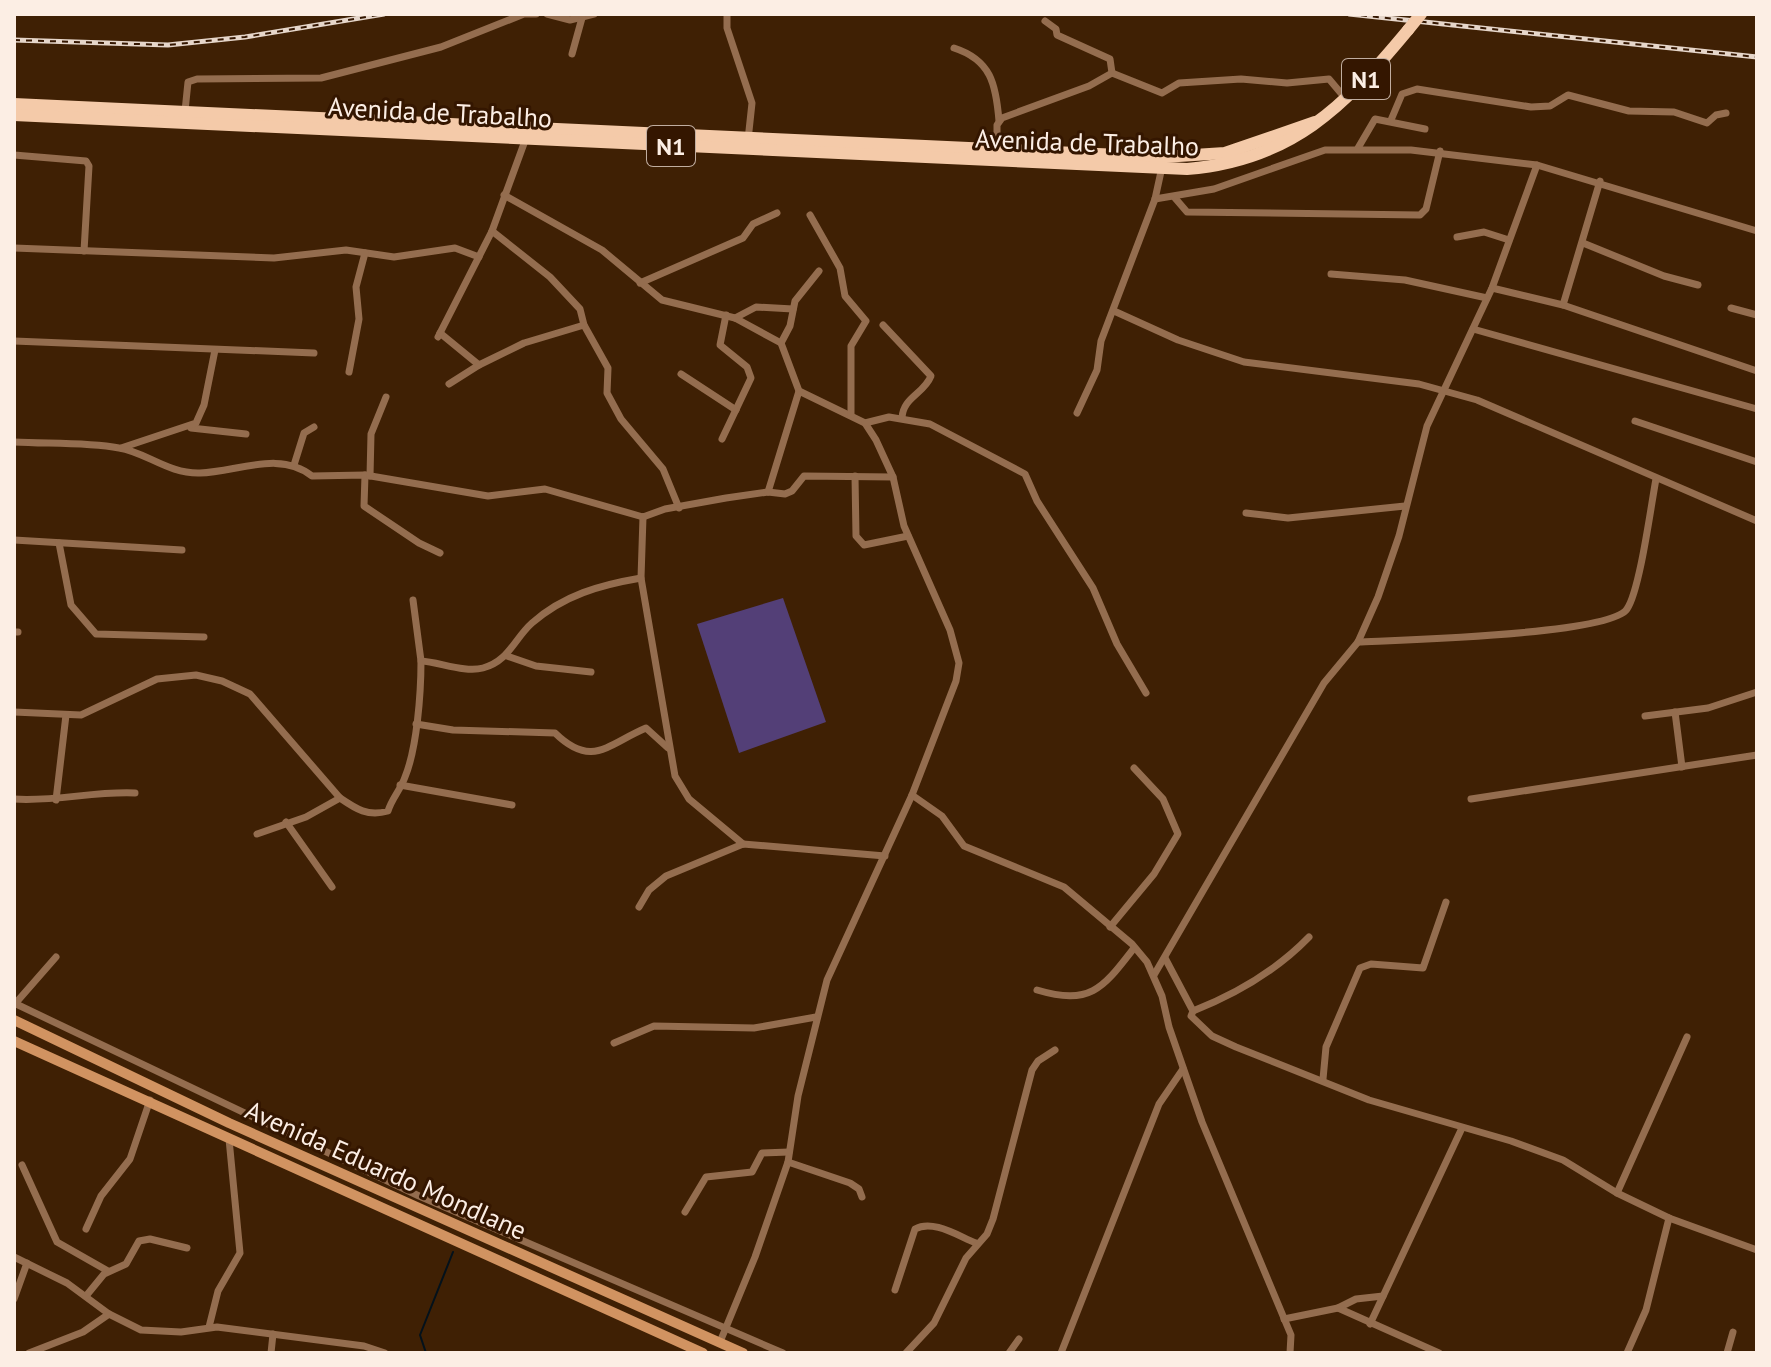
<svg xmlns="http://www.w3.org/2000/svg" width="1771" height="1367" viewBox="0 0 1771 1367" font-family="'PT Sans',sans-serif">
  <style>
    .green { fill: #533f77 }
    .lines { fill: none; stroke-linecap: round; stroke-linejoin: round }
    .stream { stroke: #03111b; stroke-width: 2 }
    .minor { stroke: #946d4f; stroke-width: 7 }
    .secondary { stroke: #d19361; stroke-width: 10 }
    .trunk { stroke: #f4caa9; stroke-width: 12 }
    .rail-casing { stroke: #e6d6ca; stroke-width: 5 }
    .rail { stroke: #341600; stroke-width: 2; stroke-dasharray: 6; stroke-linecap: butt }
    .trunk-bridge { stroke: #f4caa9; stroke-width: 12 }
    .labels { text-anchor: middle; dominant-baseline: central; stroke-width: 6; stroke-linejoin: round; paint-order: stroke }
    .shield { fill: #341600; stroke: #c0ada0; stroke-width: 2 }
    .shield-label { font-size: 24px; font-weight: bold; fill: #fceee4 }
    .street-label { font-size: 26px; fill: #fceee4; stroke: #341600 }
  </style>
  <rect width="100%" height="100%" fill="#3f2004"/>
  <polygon class="green" points="783,598 826,722 739,753 697,624"/>
  <g class="lines">
    <polyline class="stream" points="426,1353 420,1335 453,1252"/>
    <g class="minor">
      <polyline points="547,14 570,20 594,14"/>
      <polyline points="727,15 727,28 752,103 748,140"/>
      <polyline points="1045,21 1056,29 1057,35 1110,59 1112,73"/>
      <path d="M954 48C991 60 996 84 999 121"/>
      <polyline points="572,54 582,18"/>
      <polyline points="185,111 188,82 197,79 321,78 441,47 524,14 536,14"/>
      <polyline points="1391,120 1402,94 1417,89 1531,107 1550,106 1568,95 1629,111 1674,112 1707,123 1716,115 1726,113"/>
      <polyline points="1358,148 1375,119 1425,129"/>
      <polyline points="997,150 997,125 1002,118 1089,86 1112,73 1162,93 1179,83 1241,79 1287,83 1329,79 1345,98"/>
      <polyline points="14,155 86,161 89,166 84,251"/>
      <polyline points="504,195 602,250 662,300 735,318 781,343 799,391 865,423 876,440 893,477 904,526 950,630 959,663 956,681 912,795 827,980 798,1096 788,1162 755,1257 720,1342"/>
      <polyline points="1175,198 1187,212 1420,215 1426,209 1440,151"/>
      <polyline points="1155,199 1214,189 1325,150 1411,150 1537,165 1757,231"/>
      <polyline points="810,215 840,268 845,296 866,321 851,346 851,415"/>
      <polyline points="492,231 550,277 580,309 584,325 608,368 607,393 621,419 663,469 679,508"/>
      <polyline points="1457,237 1484,232 1509,240"/>
      <polyline points="1583,243 1664,276 1698,285"/>
      <polyline points="14,248 274,258 346,250 394,257 455,248 479,257"/>
      <polyline points="1331,274 1405,280 1487,298"/>
      <polyline points="640,283 743,238 753,224 777,213"/>
      <polyline points="1492,288 1563,305 1757,371"/>
      <polyline points="1563,305 1600,181"/>
      <polyline points="1731,308 1757,315"/>
      <polyline points="1114,311 1178,340 1244,362 1419,384 1477,400 1757,521"/>
      <polyline points="735,318 756,307 793,309"/>
      <path d="M883 325 931 376C924 394 903 397 902 418"/>
      <polyline points="1473,329 1757,409"/>
      <polyline points="440,333 479,365 524,343 584,325"/>
      <polyline points="438,337 492,231 526,138"/>
      <polyline points="14,341 314,353"/>
      <polyline points="781,343 790,326 795,301 819,271"/>
      <polyline points="349,372 359,319 356,287 365,253"/>
      <polyline points="681,374 736,410"/>
      <polyline points="449,384 479,365"/>
      <polyline points="1077,413 1097,370 1101,341 1155,199 1162,167"/>
      <polyline points="1635,421 1757,462"/>
      <polyline points="865,423 889,417 930,424 1025,474 1037,501 1093,588 1117,644 1146,693"/>
      <polyline points="191,428 246,434"/>
      <polyline points="722,439 751,378 747,367 720,345 726,315"/>
      <path d="M14 442C48 444 85 442 119 448 146 452 168 474 200 473 237 472 280 450 312 476L365 475 488 496 545 489 643 517 665 509 726 498 768 492 785 494 792 491 804 476 893 477"/>
      <polyline points="121,448 196,423 204,405 215,350"/>
      <polyline points="294,465 304,433 314,427"/>
      <polyline points="365,475 364,506 419,543 440,553"/>
      <polyline points="370,476 371,434 386,397"/>
      <polyline points="855,476 856,536 864,545 908,536"/>
      <polyline points="768,492 799,391"/>
      <polyline points="1246,513 1288,518 1405,506"/>
      <polyline points="643,517 641,578 675,776 689,799 743,844"/>
      <polyline points="14,540 182,550"/>
      <polyline points="59,543 71,605 96,634 204,637"/>
      <polyline points="413,600 421,661"/>
      <polyline points="14,632 18,632"/>
      <path d="M1358 642C1397 640 1610 635 1627 609 1640 590 1651 505 1656 479"/>
      <polyline points="507,656 536,666 591,672"/>
      <path d="M14 712 81 715 157 679 196 675 222 681 250 694 340 798C356 809 368 817 388 811 392 798 401 789 405 777 417 748 421 693 421 661 439 662 465 673 483 668 509 661 514 639 532 623 564 595 600 585 641 578"/>
      <polyline points="1675,712 1682,767"/>
      <polyline points="1645,716 1708,708 1757,692"/>
      <path d="M416 724 453 730 555 733C592 769 608 744 646 728L668 748"/>
      <polyline points="400,785 512,805"/>
      <polyline points="912,795 942,816 964,846 1064,887 1132,944 1147,962 1162,996 1169,1027 1202,1122 1291,1335 1290,1353"/>
      <path d="M14 799C55 802 94 791 135 793"/>
      <polyline points="1471,799 1757,755"/>
      <polyline points="56,800 66,715"/>
      <polyline points="286,822 332,887"/>
      <polyline points="257,834 306,817 340,798"/>
      <polyline points="639,907 649,890 666,876 743,844 885,856"/>
      <polyline points="1110,927 1154,874 1178,834 1163,799 1134,768"/>
      <polyline points="1165,958 1193,1011 1191,1016 1212,1036 1236,1047 1369,1100 1511,1141 1563,1160 1617,1193 1669,1218 1757,1250"/>
      <polyline points="1154,975 1324,683 1358,642 1378,597 1399,536 1427,426 1492,288 1537,165"/>
      <path d="M1037 990C1091 1006 1103 988 1134 948"/>
      <polyline points="14,1003 419,1196 783,1353"/>
      <polyline points="14,1005 56,957"/>
      <path d="M1193 1011C1236 994 1277 970 1309 937"/>
      <polyline points="614,1043 654,1026 754,1028 816,1017"/>
      <polyline points="1323,1079 1326,1047 1360,968 1371,964 1423,968 1446,902"/>
      <polyline points="788,1162 850,1183 859,1189 862,1197"/>
      <polyline points="22,1165 57,1242 108,1271"/>
      <polyline points="1617,1193 1687,1037"/>
      <polyline points="685,1212 706,1177 752,1172 762,1153 789,1152"/>
      <polyline points="86,1229 101,1196 130,1159 150,1100"/>
      <polyline points="14,1257 67,1283 109,1314 141,1330 181,1332 217,1327 364,1346 385,1353"/>
      <path d="M895 1290 915 1229C933 1219 958 1236 976 1243"/>
      <polyline points="86,1296 104,1274 126,1264 139,1241 150,1239 187,1248"/>
      <polyline points="14,1299 27,1263"/>
      <polyline points="1338,1308 1356,1299 1383,1296"/>
      <polyline points="1284,1319 1338,1308 1439,1353"/>
      <polyline points="1370,1324 1462,1128"/>
      <polyline points="209,1327 218,1291 240,1253 229,1139"/>
      <polyline points="29,1353 83,1332 109,1314"/>
      <polyline points="271,1353 273,1334"/>
      <polyline points="906,1353 934,1323 966,1258 987,1234 993,1219 1032,1070 1038,1061 1055,1050"/>
      <polyline points="1009,1353 1019,1339"/>
      <polyline points="1061,1353 1159,1104 1183,1069"/>
      <polyline points="1627,1353 1646,1310 1669,1218"/>
      <polyline points="1727,1353 1733,1332"/>
    </g>
    <g class="secondary">
      <polyline points="14,1020 229,1123 743,1353"/>
      <polyline points="14,1041 703,1353"/>
    </g>
    <g class="trunk">
      <polyline points="14,104 1163,157 1225,153 1315,122"/>
      <path d="M14 115 1187 169C1291 161 1345 106 1408 30"/>
    </g>
    <g class="rail-casing">
      <g id="rail">
        <polyline points="1349,14 1757,57"/>
        <polyline points="14,40 168,45 245,37 384,14"/>
      </g>
    </g>
    <use href="#rail" class="rail"/>
    <polyline class="trunk-bridge" points="1408,30 1421,14"/>
  </g>
  <g class="labels">
    <g class="shield">
      <rect x="1342" y="59" width="48" height="40" rx="6"/>
      <rect x="647" y="126" width="48" height="40" rx="6"/>
    </g>
    <g class="shield-label">
      <text x="1366" y="79">N1</text>
      <text x="671" y="146">N1</text>
    </g>
    <g class="street-label">
      <text transform="translate(440 112) rotate(3)">Avenida de Trabalho</text>
      <text transform="translate(1087 142) rotate(2)">Avenida de Trabalho</text>
      <text transform="translate(386 1170) rotate(24)">Avenida Eduardo Mondlane</text>
    </g>
  </g>
  <rect width="1771" height="1367" fill="none" stroke="#fceee4" stroke-width="32"/>
</svg>
